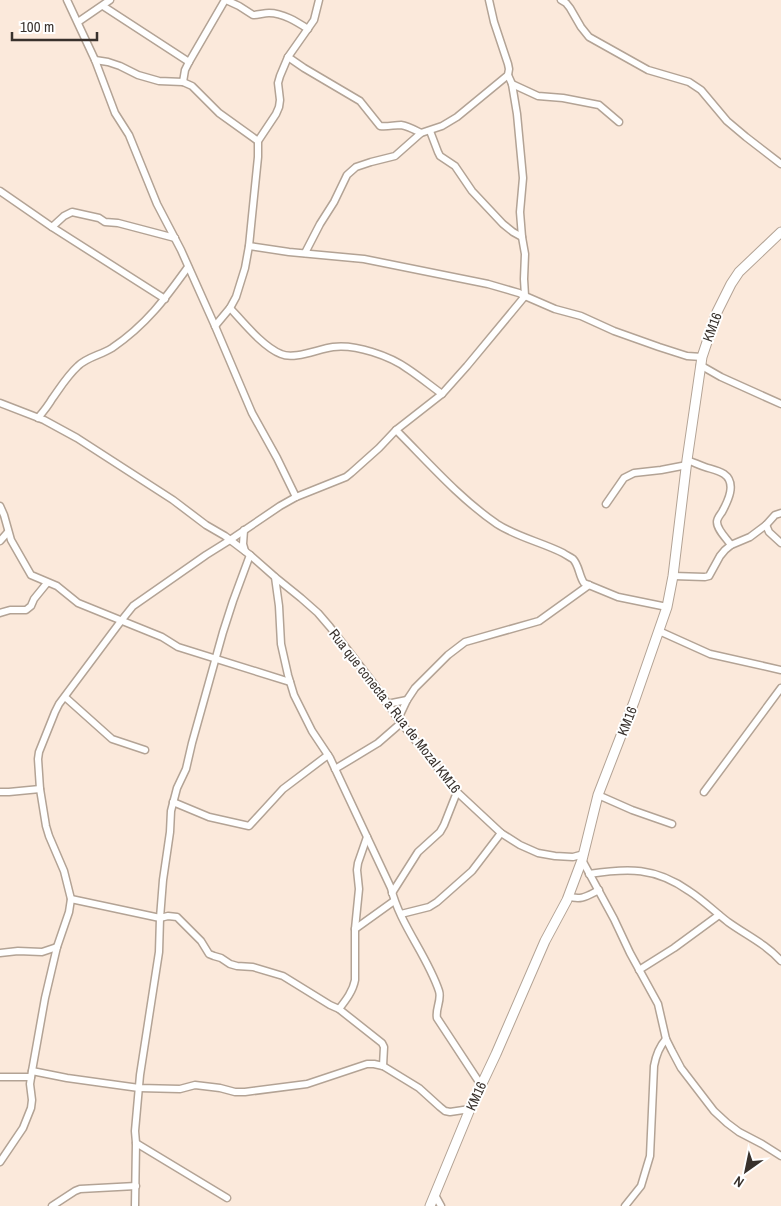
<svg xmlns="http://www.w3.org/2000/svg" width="781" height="1206" viewBox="0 0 781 1206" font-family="'Archivo Narrow',sans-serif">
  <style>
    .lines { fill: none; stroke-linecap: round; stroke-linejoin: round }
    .street-casing { stroke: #b3a395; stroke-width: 9 }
    .secondary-casing { stroke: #b3a395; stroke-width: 11 }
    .street { stroke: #fff; stroke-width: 6 }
    .secondary { stroke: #fff; stroke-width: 9 }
    .labels { text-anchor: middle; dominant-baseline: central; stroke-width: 4; stroke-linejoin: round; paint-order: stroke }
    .street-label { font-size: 14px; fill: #38312c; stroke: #fff }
  </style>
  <rect width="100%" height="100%" fill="#fbe9db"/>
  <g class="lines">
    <g class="street-casing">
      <g id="street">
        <polyline points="67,0 95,60 115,113 129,135 157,204 181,250 215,326 252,413 277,458 296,497"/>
        <path d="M226 0 239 6 253 15C258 15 264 13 269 13 283 13 297 22 308 29"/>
        <polyline points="561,0 566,3 570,8 581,27 589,37 648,70 689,82 701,90 727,121 746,137 781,164"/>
        <polyline points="103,6 189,62"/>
        <polyline points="78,22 110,0"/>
        <path d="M288 57 304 68 360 101 380 126C387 127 394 125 401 125 408 126 415 130 421 133"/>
        <polyline points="95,60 108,62 120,66 138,75 159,81 183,82 185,70 189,62 225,0"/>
        <polyline points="183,82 192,86 219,113 258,141"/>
        <polyline points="512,84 538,96 563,98 599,105 619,122"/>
        <polyline points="430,131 438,152 440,156 455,166 472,191 503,224 513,232 522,237"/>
        <polyline points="0,191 52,227 165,299"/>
        <polyline points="52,227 64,216 72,212 99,218 105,222 118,223 175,238"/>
        <polyline points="249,246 289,252 364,259 488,284 519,293 525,296 555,309 581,316 614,331 659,347 687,356 702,357"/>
        <polyline points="305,253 320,224 334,202 347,175 356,167 371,162 395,156 421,133 442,126 457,117 508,75 509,69 508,64 494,22 489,0"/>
        <path d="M230 308C243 322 263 347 281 354 294 360 318 349 333 347 356 344 390 356 408 369 420 377 431 386 442 394"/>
        <polyline points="215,326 230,308 236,297 245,268 249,246 252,216 258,157 258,141 276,114 279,107 280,100 278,83 280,76 288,57 314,20 319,0"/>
        <polyline points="700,365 721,377 781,404"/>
        <polyline points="0,403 44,420 77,438 173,500 206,525 225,536 250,555 275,577 301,598 318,613 330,627 374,684 398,719 457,792 501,833 520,845 538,853 555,856 573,857 584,854"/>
        <path d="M38 418C43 412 48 406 52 399 60 388 67 376 78 366 87 357 101 355 112 348 146 325 165 299 188 267"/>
        <path d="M396 430C428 462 459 498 497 524 517 537 541 542 563 553 566 555 570 557 573 559 579 565 579 576 584 583L618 597 667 607"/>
        <path d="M687 460C693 462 699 465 705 467 711 469 718 470 724 474 737 483 728 501 722 512 720 515 717 518 717 522 717 530 727 539 731 545"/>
        <polyline points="606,504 624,478 634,473 661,470 687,465"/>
        <polyline points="0,506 4,515 11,540 31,575 57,586 78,603 162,637 178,647 290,682"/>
        <polyline points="766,525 769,532 781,543"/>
        <polyline points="244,530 243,544 245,551"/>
        <polyline points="0,541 8,532"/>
        <polyline points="673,576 705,577 709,576 720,556 725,550 731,545 750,537 766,525 775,515 781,513"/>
        <path d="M275 577 279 606 281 644 288 675 294 695 312 731 330 758 391 888C400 925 427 955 439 991 442 1000 435 1009 437 1018L481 1085"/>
        <polyline points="0,613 10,610 26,610 31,606 34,599 47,583"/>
        <polyline points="659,631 710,654 781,670"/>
        <polyline points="65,697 112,739 145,750"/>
        <polyline points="387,704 407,700"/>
        <polyline points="398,719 407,700 415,688 448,655 465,642 539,621 589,585"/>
        <polyline points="335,769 378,743 401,723"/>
        <polyline points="0,792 9,792 40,789"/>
        <polyline points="704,792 781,688"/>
        <polyline points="598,795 632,810 672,824"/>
        <polyline points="173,802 209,817 249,826 283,789 328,755"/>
        <polyline points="582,860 614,919 630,953 658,1004 666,1039 672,1051 681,1068 714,1111 727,1123 739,1132 762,1144 781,1156"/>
        <path d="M589 874C628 868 655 867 689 891 703 900 715 912 728 922 746 935 766 944 781 961"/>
        <polyline points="392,893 418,852 440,832 444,825 457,792"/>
        <path d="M568 896C581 901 587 896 599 890"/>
        <polyline points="71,899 160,918 168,916 177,917 201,941 209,954 214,956 221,958 230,964 237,966 253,967 283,976 330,1005 339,1009 382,1043 384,1047 383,1066"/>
        <polyline points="401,914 429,907 437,902 472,871 501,833"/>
        <polyline points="355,929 394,901"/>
        <polyline points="0,953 18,951 42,952 57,947"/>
        <polyline points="639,970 674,948 719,915"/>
        <path d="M339 1009C346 1000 353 991 355 980V929L359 889 357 870 358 863 367 837"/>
        <polyline points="32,1071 67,1078 139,1088 180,1089 195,1085 220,1088 235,1092 245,1092 307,1084 367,1064 374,1064 383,1066 419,1088 440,1107 445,1111 450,1112 470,1109"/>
        <polyline points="0,1077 31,1077"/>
        <polyline points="136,1143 227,1198"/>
        <polyline points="0,1162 23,1128 31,1108 32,1100 30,1084 32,1071 45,998 57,947 69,912 71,899 64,871 49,836 46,826 40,789 38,759 39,752 55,712 59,704 121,621 133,606 206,555 230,540 280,506 296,497 346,477 351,473 379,448 396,430 442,394 467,366 525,296 524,279 525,254 522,237 520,212 523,178 517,114 512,84 508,75"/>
        <polyline points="435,1195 441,1206"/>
        <polyline points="52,1206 75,1191 80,1189 136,1186"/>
        <polyline points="135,1206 136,1143 135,1131 140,1075 159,952 160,918 163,880 170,832 171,811 177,788 186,769 192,743 223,632 233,601 250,555"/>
        <path d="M625 1206 641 1186 650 1156 654 1066C656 1055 659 1047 666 1039"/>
      </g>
    </g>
    <g class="secondary-casing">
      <polyline id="secondary" points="430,1206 470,1109 496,1054 545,941 567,900 582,860 598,795 634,702 667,607 673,576 687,460 702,357 717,312 731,284 739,272 781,232"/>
    </g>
    <use href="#street" class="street"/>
    <use href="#secondary" class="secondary"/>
  </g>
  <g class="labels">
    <g class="street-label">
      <text transform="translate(712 327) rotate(-70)">KM16</text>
      <text transform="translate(395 711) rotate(52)">Rua que conecta a Rua de Mozal KM16</text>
      <text transform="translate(627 721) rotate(-69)">KM16</text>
      <text transform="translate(476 1096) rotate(-66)">KM16</text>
    </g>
  </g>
  <g transform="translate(746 1171) rotate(213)" stroke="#ffffff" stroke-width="4" paint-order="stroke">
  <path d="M0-4L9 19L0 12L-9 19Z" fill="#38312c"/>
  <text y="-8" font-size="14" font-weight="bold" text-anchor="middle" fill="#38312c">N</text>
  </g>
  <path d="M12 32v8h85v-8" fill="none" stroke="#38312c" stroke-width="2.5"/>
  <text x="20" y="32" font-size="15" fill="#38312c" stroke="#ffffff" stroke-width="4" paint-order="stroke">100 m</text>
</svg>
